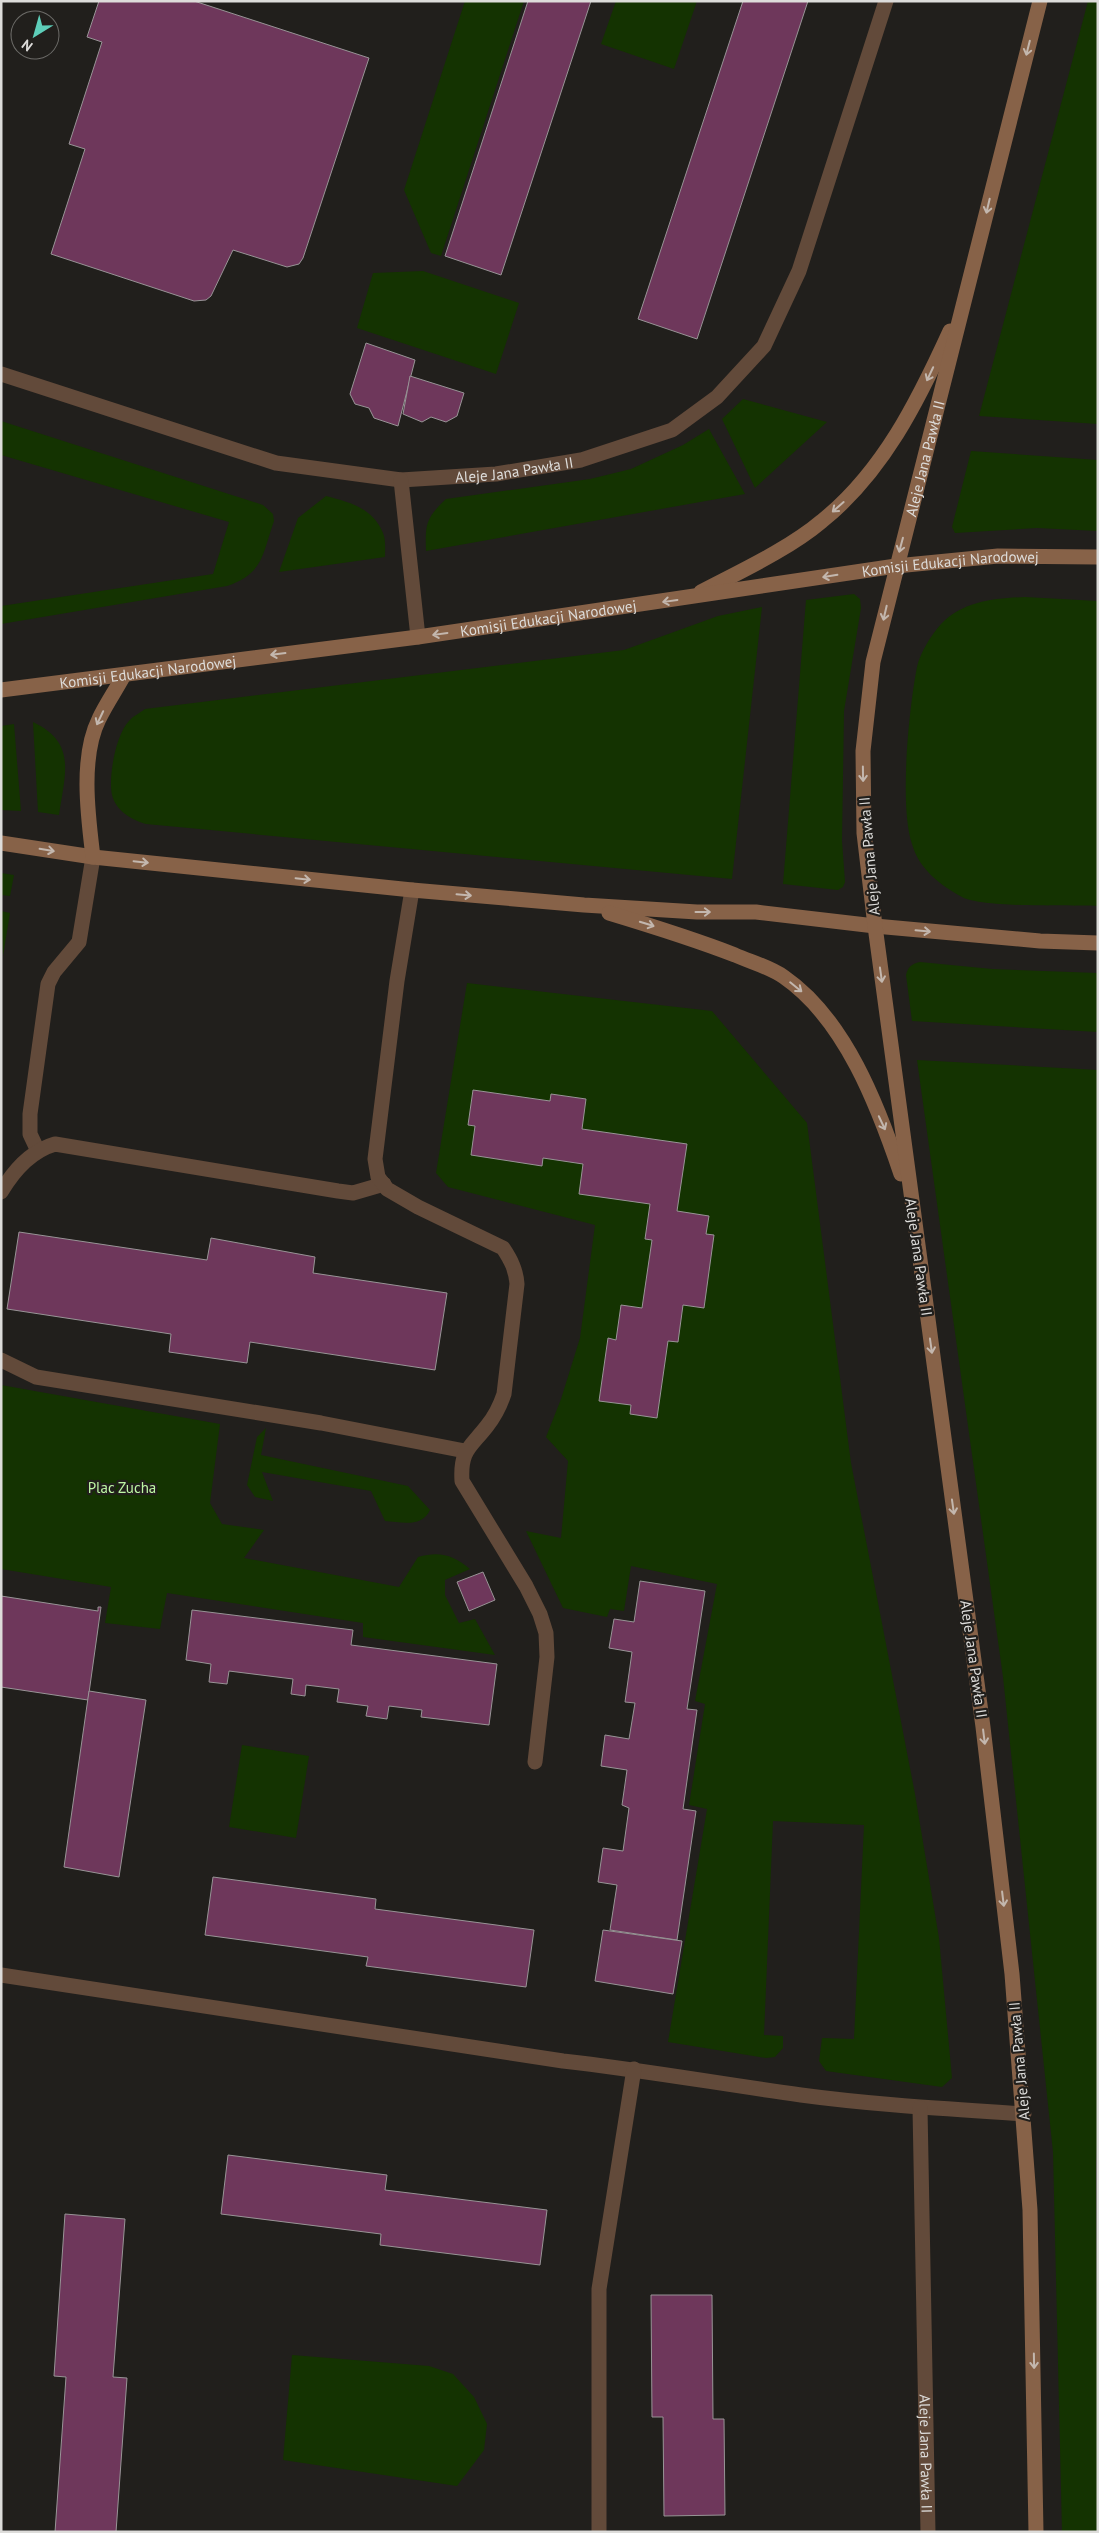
<svg xmlns="http://www.w3.org/2000/svg" width="1099" height="2533" viewBox="0 0 1099 2533" font-family="'PT Sans',sans-serif">
  <style>
    .green { fill: #143301 }
    .building { fill: #6e375b; stroke: #989496 }
    .lines { fill: none; stroke-linecap: round; stroke-linejoin: round }
    .lane { stroke: #624a3a; stroke-width: 15 }
    .street { stroke: #624a3a; stroke-width: 15 }
    .secondary { stroke: #876248; stroke-width: 15 }
    .oneway { stroke: #c3b7ae }
    .labels { text-anchor: middle; dominant-baseline: central; stroke-width: 4.5; stroke-linejoin: round; paint-order: stroke }
    .street-label { font-size: 15px; fill: #dddcda; stroke: #211f1c }
    .park-label { font-size: 15px; fill: #bef6a5; stroke: #211f1c }
  </style>
  <rect width="100%" height="100%" fill="#211f1c"/>
  <g class="green">
    <polygon points="465,1 524,1 441,256 431,253 404,190"/>
    <polygon points="616,1 697,1 674,69 601,44"/>
    <polygon points="1088,1 1098,1 1098,424 979,416"/>
    <polygon points="423,271 519,303 496,374 357,328 373,273"/>
    <polygon points="743,399 827,422 755,488 722,419"/>
    <path d="M1 421 263 505 273 514 274 521C262 555 264 573 227 586L1 624V606L213 574 229 522 1 455Z"/>
    <path d="M709 429 745 494 426 551C425 524 426 518 446 499L590 479 631 469 683 445Z"/>
    <polygon points="971,451 1098,460 1098,531 1037,528 955,533 952,527"/>
    <path d="M326 496C349 502 373 508 383 533 386 540 385 550 385 557L279 572 298 518Z"/>
    <polygon points="854,594 860,599 861,608 844,711 842,841 845,882 843,887 838,890 783,884 806,600"/>
    <path d="M1025 597 1098 601V906C1070 905 983 908 962 897 940 885 919 869 912 844 899 805 909 708 917 667 920 653 931 635 941 624 963 601 995 598 1025 597Z"/>
    <path d="M762 607 732 879 146 824C132 820 116 811 112 795 108 777 116 734 129 721 133 716 140 713 145 709L624 650 718 616Z"/>
    <path d="M33 722C77 743 65 773 59 815L38 812Z"/>
    <polygon points="14,724 21,811 1,810 1,726"/>
    <polygon points="1,873 14,875 10,896 1,895"/>
    <polygon points="1,911 10,913 3,956"/>
    <path d="M920 962 992 969 1098 973V1032L912 1021 906 975C908 967 911 964 920 962Z"/>
    <polygon points="467,983 712,1011 807,1123 851,1463 915,1794 939,1938 952,2078 942,2087 826,2071 819,2061 822,2038 854,2039 864,1825 773,1821 764,2035 783,2036 783,2048 775,2057 766,2058 668,2042 707,1809 689,1805 705,1704 695,1701 717,1584 631,1566 624,1611 610,1609 607,1617 563,1608 526,1531 561,1538 568,1461 546,1437 561,1399 580,1338 595,1225 448,1187 436,1173"/>
    <polygon points="917,1060 1098,1070 1098,2126 1096,2165 1098,2532 1062,2532 1053,2152 1003,1677"/>
    <path d="M1 1385 220 1424 210 1503 222 1524 264 1530 244 1558 399 1587 418 1557C440 1551 453 1555 470 1569L445 1580V1595L459 1623 475 1619 495 1655 363 1637V1623L167 1593 160 1629 105 1623 111 1587 1 1569Z"/>
    <path d="M266 1428 261 1455 408 1486 430 1510C422 1528 401 1522 385 1521L371 1491 262 1472 273 1501 255 1497 247 1485 257 1437Z"/>
    <polygon points="242,1745 309,1756 296,1838 229,1827"/>
    <polygon points="292,2355 429,2366 453,2374 474,2397 487,2424 484,2450 457,2486 283,2460"/>
  </g>
  <g class="building">
    <polygon points="99,1 194,1 369,58 303,258 299,264 287,267 233,250 211,296 206,300 194,301 51,254 85,149 69,144 102,42 87,37"/>
    <polygon points="528,1 591,1 501,275 445,256"/>
    <polygon points="743,1 808,1 697,339 638,319"/>
    <polygon points="366,343 415,360 398,426 374,418 369,408 355,404 350,394"/>
    <polygon points="410,376 464,393 457,416 446,422 431,417 422,422 403,414"/>
    <polygon points="473,1090 550,1101 551,1094 586,1099 582,1129 687,1144 677,1211 709,1216 706,1234 714,1235 704,1308 683,1305 678,1342 668,1341 657,1418 630,1414 631,1405 599,1401 608,1338 616,1340 621,1305 642,1308 652,1240 645,1239 650,1204 579,1194 583,1164 543,1158 542,1166 471,1155 475,1126 468,1125"/>
    <polygon points="19,1232 207,1260 211,1238 315,1257 313,1273 447,1293 435,1370 250,1342 247,1363 169,1352 171,1334 7,1309"/>
    <polygon points="483,1572 495,1600 469,1611 457,1582"/>
    <polygon points="640,1581 705,1591 687,1709 697,1710 683,1809 696,1811 677,1940 610,1930 617,1885 598,1882 603,1848 623,1851 629,1808 622,1805 627,1770 601,1766 605,1735 629,1739 635,1703 625,1702 632,1652 609,1648 614,1619 634,1622"/>
    <polygon points="1,1596 98,1611 98,1607 101,1607 88,1700 1,1687"/>
    <polygon points="192,1610 353,1630 351,1645 497,1664 489,1725 421,1717 422,1710 389,1706 387,1719 366,1716 368,1706 337,1702 339,1689 306,1685 305,1696 291,1694 293,1679 229,1671 227,1684 209,1682 211,1664 186,1660"/>
    <polygon points="89,1691 146,1700 119,1877 64,1867"/>
    <polygon points="213,1877 376,1899 375,1909 534,1930 526,1987 366,1966 368,1957 205,1935"/>
    <polygon points="603,1930 682,1941 673,1994 595,1981"/>
    <polygon points="228,2155 387,2175 385,2190 547,2210 540,2265 380,2245 381,2234 221,2214"/>
    <polygon points="65,2214 125,2219 113,2377 127,2378 116,2532 55,2532 66,2377 54,2376"/>
    <polygon points="651,2295 712,2295 713,2419 724,2419 725,2515 664,2516 663,2417 652,2417"/>
  </g>
  <g class="lines">
    <g class="lane">
      <polyline points="38,1151 30,1134 30,1114 48,984 54,972 79,942 93,857"/>
      <path d="M1 1192C14 1170 31 1151 55 1144L338 1191 353 1193 384 1184"/>
      <polyline points="1,1360 36,1377 321,1423 465,1451"/>
    </g>
    <g class="street">
      <path id="s1" d="M1 374 276 463 401 480 496 474 581 460 672 430 717 397 764 346 799 271 886 1"/>
      <polyline points="401,480 418,637"/>
      <path d="M412 890 397 981 375 1159 378 1177 387 1189 418 1207 503 1248C511 1260 516 1270 517 1284L504 1394C500 1406 495 1416 487 1426 470 1448 460 1450 462 1481L526 1586 540 1614 546 1633 547 1657 535 1762"/>
      <path d="M1 1975 563 2061C643 2070 721 2084 801 2095 875 2105 950 2109 1024 2114"/>
      <path id="s2" d="M920 2108 928 2532"/>
      <polyline points="599,2532 599,2289 634,2069"/>
    </g>
    <g class="secondary">
      <path d="M701 592C739 572 789 549 822 521 883 472 918 401 950 331"/>
      <path id="s3" d="M1 690 418 637 896 566 998 556 1098 557"/>
      <polyline points="1,843 93,857 412,890 584,905 697,912 756,912 875,926 1040,941 1098,943"/>
      <path d="M93 857C88 816 80 757 99 719 106 704 116 690 124 675"/>
      <path d="M609 913C652 926 694 939 735 955 751 962 770 967 784 977 845 1019 878 1106 901 1174"/>
      <path id="s4" d="M1036 2532 1030 2210 1012 1974 983 1727 875 926 864 833 863 751 873 662 1040 1"/>
    </g>
  </g>
  <defs><path id="oneway-shaft" d="M-6 0H5M1.5-3L5.5 0L1.5 3" fill="none" stroke-width="1.6" stroke-linecap="round" stroke-linejoin="round" transform="scale(1.25)"/></defs>
  <g class="oneway">
    <use href="#oneway-shaft" transform="translate(1028 48) rotate(104)"/>
    <use href="#oneway-shaft" transform="translate(988 206) rotate(103)"/>
    <use href="#oneway-shaft" transform="translate(930 374) rotate(115)"/>
    <use href="#oneway-shaft" transform="translate(838 507) rotate(139)"/>
    <use href="#oneway-shaft" transform="translate(901 545) rotate(105)"/>
    <use href="#oneway-shaft" transform="translate(830 576) rotate(171)"/>
    <use href="#oneway-shaft" transform="translate(670 601) rotate(172)"/>
    <use href="#oneway-shaft" transform="translate(885 613) rotate(103)"/>
    <use href="#oneway-shaft" transform="translate(440 634) rotate(172)"/>
    <use href="#oneway-shaft" transform="translate(278 654) rotate(173)"/>
    <use href="#oneway-shaft" transform="translate(100 718) rotate(115)"/>
    <use href="#oneway-shaft" transform="translate(863 774) rotate(89)"/>
    <use href="#oneway-shaft" transform="translate(47 850) rotate(9)"/>
    <use href="#oneway-shaft" transform="translate(141 862) rotate(6)"/>
    <use href="#oneway-shaft" transform="translate(303 879) rotate(6)"/>
    <use href="#oneway-shaft" transform="translate(464 895) rotate(5)"/>
    <use href="#oneway-shaft" transform="translate(703 912)"/>
    <use href="#oneway-shaft" transform="translate(647 924) rotate(17)"/>
    <use href="#oneway-shaft" transform="translate(923 931) rotate(5)"/>
    <use href="#oneway-shaft" transform="translate(881 975) rotate(82)"/>
    <use href="#oneway-shaft" transform="translate(796 987) rotate(39)"/>
    <use href="#oneway-shaft" transform="translate(882 1123) rotate(65)"/>
    <use href="#oneway-shaft" transform="translate(931 1346) rotate(82)"/>
    <use href="#oneway-shaft" transform="translate(953 1507) rotate(82)"/>
    <use href="#oneway-shaft" transform="translate(984 1737) rotate(83)"/>
    <use href="#oneway-shaft" transform="translate(1003 1899) rotate(83)"/>
    <use href="#oneway-shaft" transform="translate(1034 2361) rotate(89)"/>
  </g>
  <g class="labels">
    <g class="street-label">
      <text stroke="none"><textPath href="#s4" startOffset="2091">Aleje Jana Pawła II</textPath></text>
      <text stroke="none"><textPath href="#s1" startOffset="529">Aleje Jana Pawła II</textPath></text>
      <text stroke="none"><textPath href="#s3" startOffset="958">Komisji Edukacji Narodowej</textPath></text>
      <text stroke="none"><textPath href="#s3" startOffset="552">Komisji Edukacji Narodowej</textPath></text>
      <text stroke="none"><textPath href="#s3" startOffset="148">Komisji Edukacji Narodowej</textPath></text>
      <text transform="translate(869 856) rotate(-95)">Aleje Jana Pawła II</text>
      <text transform="translate(919 1257) rotate(82)">Aleje Jana Pawła II</text>
      <text transform="translate(974 1659) rotate(82)">Aleje Jana Pawła II</text>
      <text transform="translate(1019 2061) rotate(-95)">Aleje Jana Pawła II</text>
      <text stroke="none"><textPath href="#s2" startOffset="346">Aleje Jana Pawła II</textPath></text>
    </g>
    <g class="park-label">
      <text x="122" y="1487">Plac Zucha</text>
    </g>
  </g>
  <rect width="1099" height="2533" fill="none" stroke="#dddcda" stroke-width="5"/>
  <g transform="translate(35 35) rotate(217)"><circle r="24" fill="#211f1c" stroke="#6c6b68"/>
  <path d="M0-4L9 19L0 12L-9 19Z" fill="#5dceb9"/>
  <text y="-8" font-size="14" font-weight="bold" text-anchor="middle" fill="#dddcda">N</text>
  </g>
</svg>
